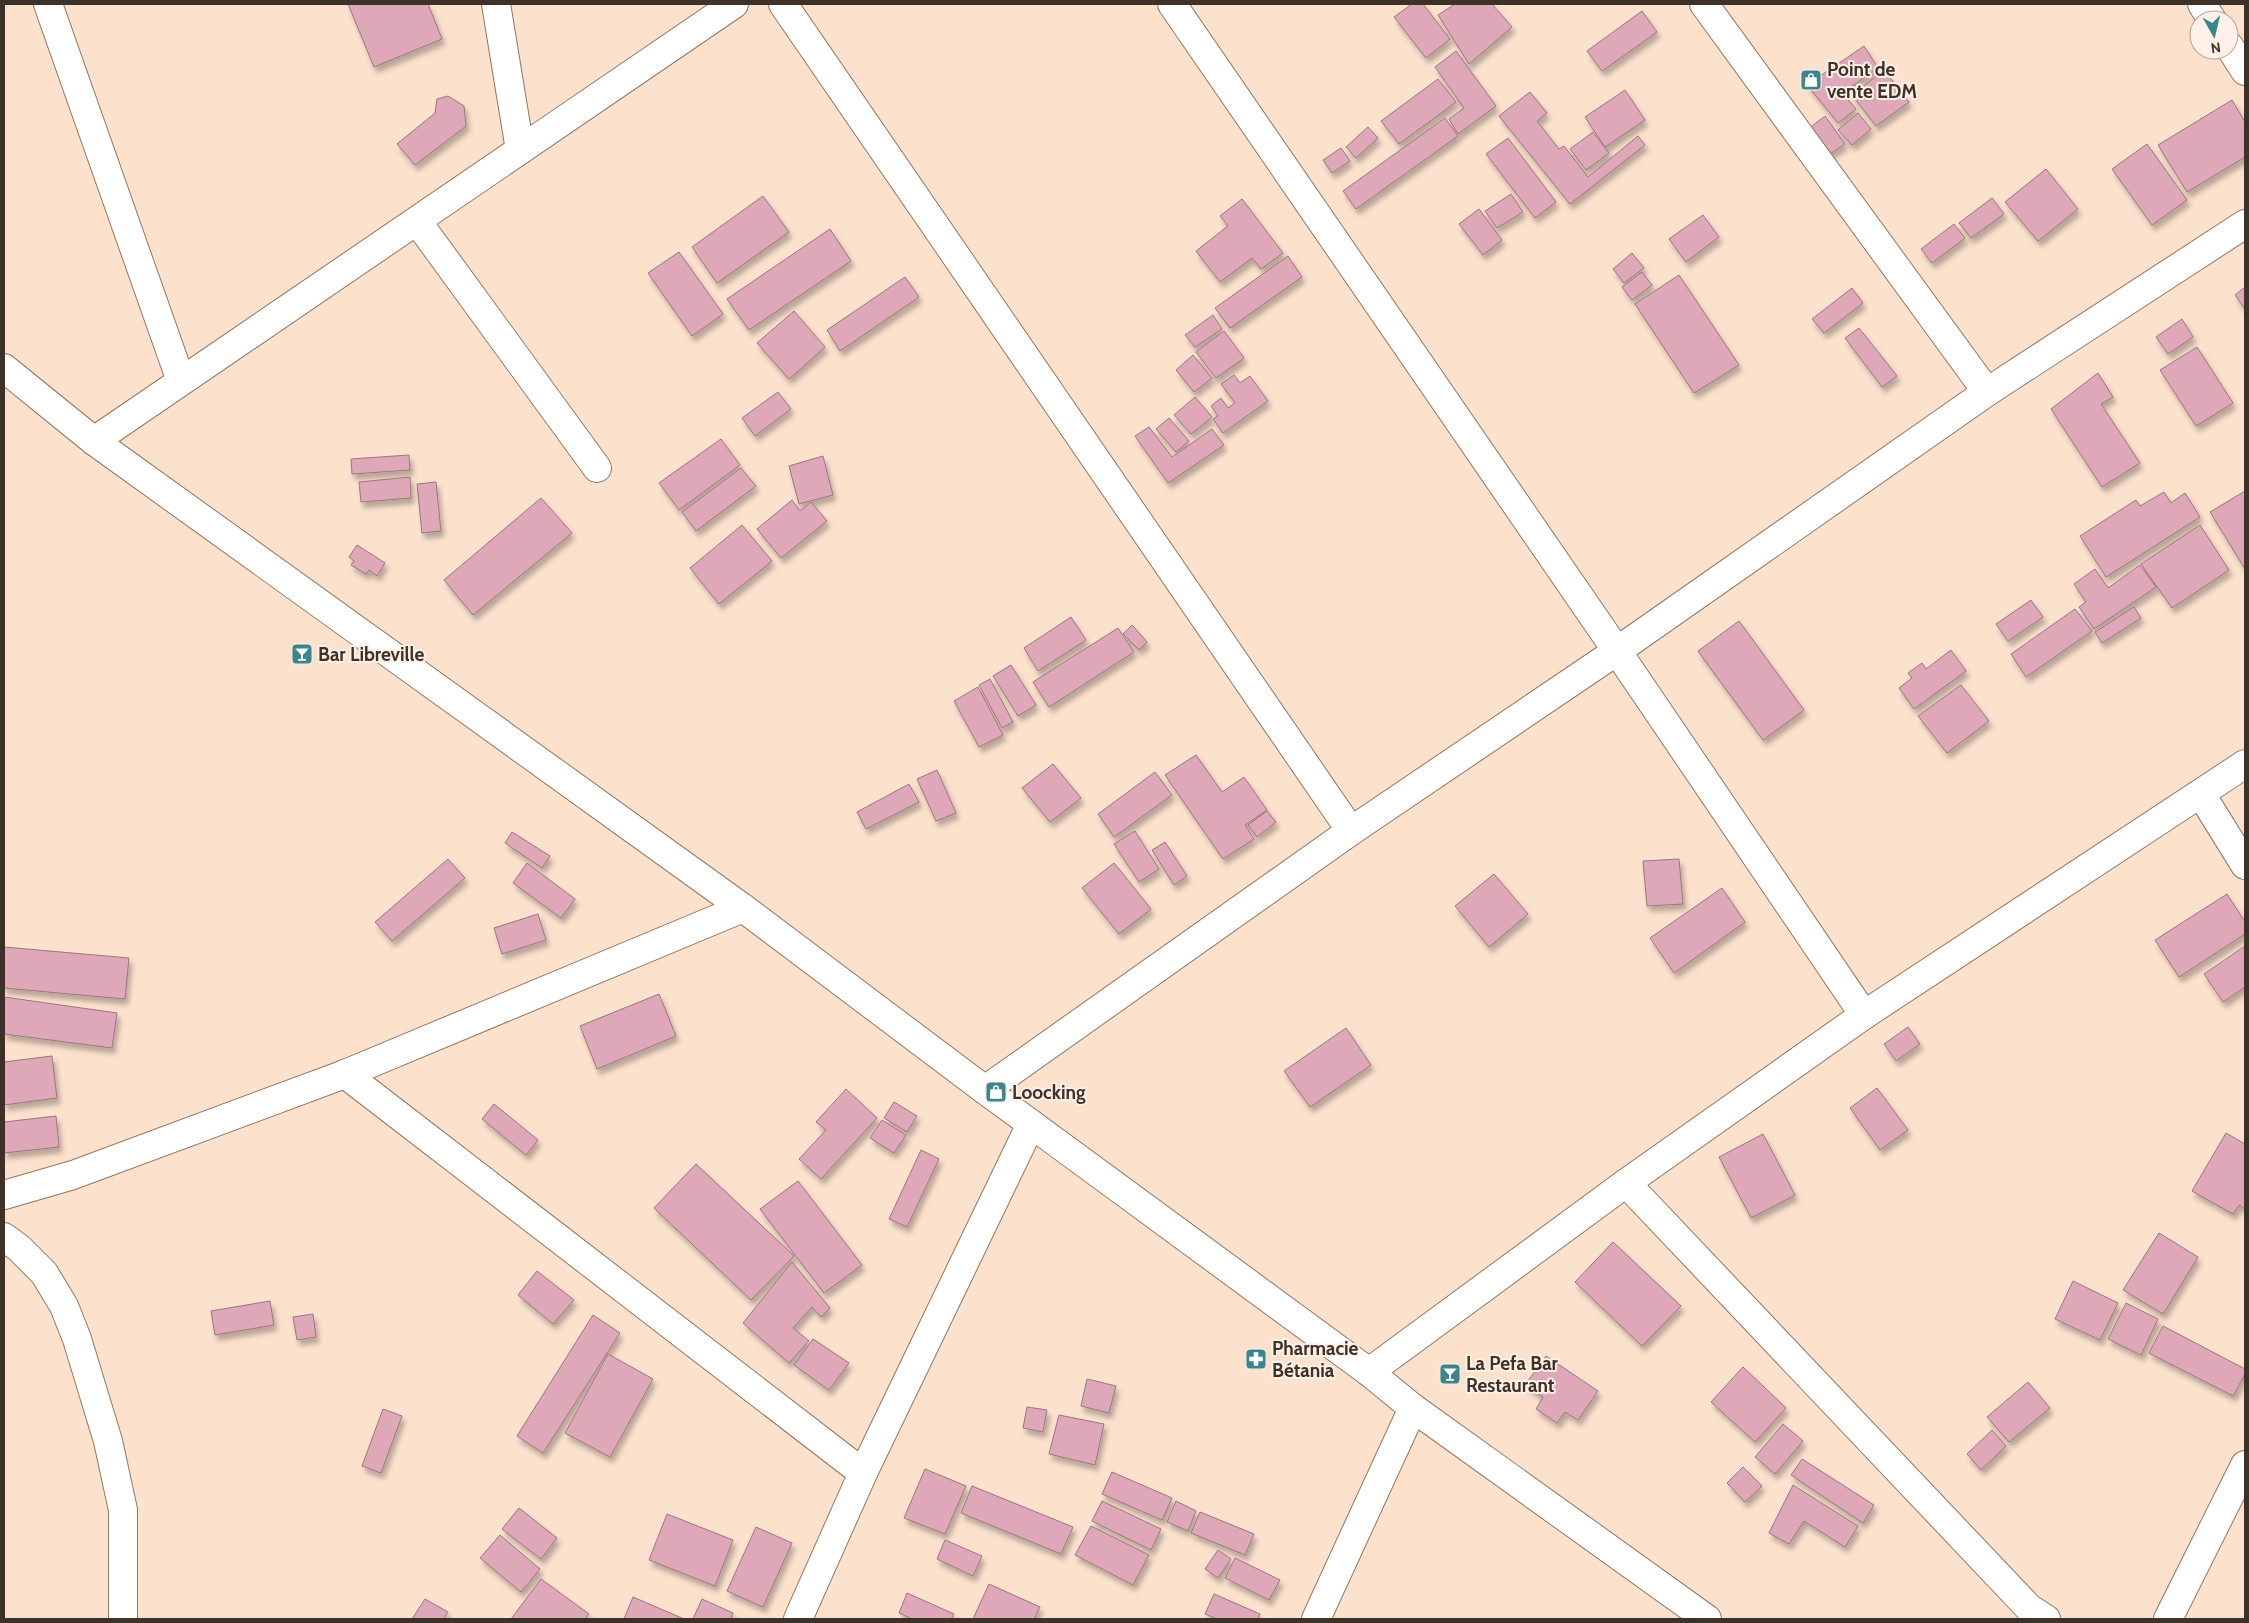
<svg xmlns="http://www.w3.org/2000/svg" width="2249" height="1623" viewBox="0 0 2249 1623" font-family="Cabin,sans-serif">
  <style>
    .building { fill: #dfa8b9; stroke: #99747f; filter: url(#shadow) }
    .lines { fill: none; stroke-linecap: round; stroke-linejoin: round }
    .street-casing { stroke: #93765f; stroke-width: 30 }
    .street { stroke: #fff; stroke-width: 28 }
    .labels { text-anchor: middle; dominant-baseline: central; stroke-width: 4; stroke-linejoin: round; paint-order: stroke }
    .poi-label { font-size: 19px; font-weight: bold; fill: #3e3128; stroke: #fff1e7; text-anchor: start }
  </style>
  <defs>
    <filter id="shadow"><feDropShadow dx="3" dy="5.5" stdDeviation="2.5" flood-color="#0004"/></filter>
  </defs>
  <rect width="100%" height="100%" fill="#fce1cd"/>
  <g class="building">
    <polygon points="348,4 428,4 442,39 374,67"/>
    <polygon points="1412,4 1423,4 1450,39 1426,58 1394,17"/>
    <polygon points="1455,4 1492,4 1512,27 1469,64 1438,15"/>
    <polygon points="1642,11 1657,32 1602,71 1587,51"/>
    <polygon points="1864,46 1878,68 1842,93 1856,109 1838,123 1807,85"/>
    <polygon points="1456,51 1496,106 1458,134 1449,119 1464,108 1435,67"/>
    <polygon points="1884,70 1909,102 1876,126 1852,95"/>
    <polygon points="1438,79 1456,102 1399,144 1381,121"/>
    <polygon points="1625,90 1645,120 1605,147 1585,117"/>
    <polygon points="1530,92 1547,113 1537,121 1559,149 1564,146 1588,177 1638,136 1645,145 1570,204 1499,116"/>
    <polygon points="448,96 464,106 466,126 415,165 397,144 435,113 437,99"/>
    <polygon points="2232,100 2245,122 2245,157 2187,192 2158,145"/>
    <polygon points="1858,113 1871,129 1852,145 1838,130"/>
    <polygon points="1825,116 1845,144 1827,156 1808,129"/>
    <polygon points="1445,118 1458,136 1356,209 1343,191"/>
    <polygon points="1368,127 1378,138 1356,158 1346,147"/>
    <polygon points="1593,132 1609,153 1586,170 1570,149"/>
    <polygon points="1508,138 1556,202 1535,218 1486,154"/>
    <polygon points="2147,144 2187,200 2152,225 2112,169"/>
    <polygon points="1341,148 1350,161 1332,173 1323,160"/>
    <polygon points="2046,169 2078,209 2038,241 2005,202"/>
    <polygon points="1511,194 1523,212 1497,228 1485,211"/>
    <polygon points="763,196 789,232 717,283 692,247"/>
    <polygon points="1992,198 2004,214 1971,238 1959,223"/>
    <polygon points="1242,199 1283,253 1261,269 1252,258 1220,282 1196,251 1228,226 1220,216"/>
    <polygon points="1479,209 1502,240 1483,255 1459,224"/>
    <polygon points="1703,215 1719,237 1686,262 1669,239"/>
    <polygon points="1954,224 1965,238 1932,263 1921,249"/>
    <polygon points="830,229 851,261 749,330 727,299"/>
    <polygon points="679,252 723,314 692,336 648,273"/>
    <polygon points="1632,253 1644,268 1624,283 1613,269"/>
    <polygon points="1288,256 1302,277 1230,328 1215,308"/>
    <polygon points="1642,272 1652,285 1632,300 1622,287"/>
    <polygon points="1679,275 1739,365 1694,393 1635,304"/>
    <polygon points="905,277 919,297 840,351 827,330"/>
    <polygon points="2245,287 2245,309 2235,295"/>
    <polygon points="1852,288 1863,303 1824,333 1812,319"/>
    <polygon points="794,311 825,347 789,379 757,343"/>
    <polygon points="1213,315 1222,329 1195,347 1185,335"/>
    <polygon points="2182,319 2193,337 2168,354 2156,337"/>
    <polygon points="1859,328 1897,376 1882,387 1845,338"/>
    <polygon points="1224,331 1244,358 1216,378 1196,352"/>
    <polygon points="2197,347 2233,403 2196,426 2160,370"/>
    <polygon points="1193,355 1212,378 1194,392 1176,370"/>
    <polygon points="2098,373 2113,397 2101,404 2140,463 2102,487 2051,409"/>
    <polygon points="1234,375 1240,383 1250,376 1268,401 1223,433 1213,419 1218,416 1211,406 1221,398 1228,408 1235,403 1221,384"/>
    <polygon points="778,392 791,409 755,436 742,418"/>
    <polygon points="1195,397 1212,417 1191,434 1174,415"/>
    <polygon points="1169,418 1189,441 1176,452 1156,429"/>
    <polygon points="1149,427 1172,457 1212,429 1224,445 1168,483 1135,436"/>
    <polygon points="721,439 740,465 679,510 659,483"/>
    <polygon points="409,455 410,470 352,474 351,459"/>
    <polygon points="823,456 833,495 799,504 789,466"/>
    <polygon points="741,468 756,486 696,531 682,512"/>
    <polygon points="410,477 411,498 361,502 359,482"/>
    <polygon points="436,482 441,531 422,533 417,484"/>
    <polygon points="2245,491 2245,569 2210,512"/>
    <polygon points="2164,492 2171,503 2185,493 2200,517 2106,577 2080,536 2136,500 2140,506"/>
    <polygon points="541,498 572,533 473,615 444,580"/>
    <polygon points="792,500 800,511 811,502 827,521 781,558 757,529"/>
    <polygon points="742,525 772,561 719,604 690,568"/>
    <polygon points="2200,525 2229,570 2172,608 2141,564"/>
    <polygon points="357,545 385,563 377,576 369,570 366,574 351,565 354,561 349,557"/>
    <polygon points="2140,565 2156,587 2094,629 2079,607 2086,602 2074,584 2095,569 2108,588"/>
    <polygon points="2031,600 2043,617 2008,641 1996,624"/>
    <polygon points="2134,607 2141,618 2102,643 2095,632"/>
    <polygon points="2075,609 2092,631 2026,677 2011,654"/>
    <polygon points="1071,617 1086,640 1038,671 1024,648"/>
    <polygon points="1739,621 1804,710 1763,740 1698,651"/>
    <polygon points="1132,625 1147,642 1139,650 1123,634"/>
    <polygon points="1118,628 1134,652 1049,707 1033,682"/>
    <polygon points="1951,650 1966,671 1914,709 1899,688 1912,678 1908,673 1922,663 1926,669"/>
    <polygon points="1011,665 1036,705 1018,716 993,676"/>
    <polygon points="990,679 1013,722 1002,728 979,685"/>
    <polygon points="1961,685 1989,721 1947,753 1918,716"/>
    <polygon points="978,687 1003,735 979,747 954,701"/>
    <polygon points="1196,755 1222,792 1244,777 1267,810 1245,825 1254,839 1223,859 1165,775"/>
    <polygon points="1053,764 1081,798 1050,822 1022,788"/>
    <polygon points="937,770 956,813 936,821 917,779"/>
    <polygon points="1155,772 1172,795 1114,837 1098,814"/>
    <polygon points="909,784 919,802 866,829 857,812"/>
    <polygon points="1267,811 1276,822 1257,837 1248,825"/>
    <polygon points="1135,831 1159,869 1139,882 1114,844"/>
    <polygon points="512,832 550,856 542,868 505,843"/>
    <polygon points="1165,842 1187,876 1174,885 1152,850"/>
    <polygon points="448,859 465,878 392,941 375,922"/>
    <polygon points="1679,859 1683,904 1647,906 1643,861"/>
    <polygon points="527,863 575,899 561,918 513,883"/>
    <polygon points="1114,863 1151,909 1119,934 1082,888"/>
    <polygon points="1494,874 1528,914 1489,947 1455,906"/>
    <polygon points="1722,888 1745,922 1674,973 1650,938"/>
    <polygon points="2227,894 2245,922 2245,934 2179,977 2155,940"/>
    <polygon points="538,914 546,940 502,954 494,928"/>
    <polygon points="2245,946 2245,987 2223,1002 2204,974"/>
    <polygon points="4,947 129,958 125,999 4,988"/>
    <polygon points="659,994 676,1036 597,1069 580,1026"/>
    <polygon points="4,997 117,1013 112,1048 4,1034"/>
    <polygon points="1908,1027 1920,1044 1896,1061 1884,1044"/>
    <polygon points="1346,1028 1371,1065 1310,1107 1284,1071"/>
    <polygon points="52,1056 57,1098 4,1105 4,1062"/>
    <polygon points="1877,1088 1908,1130 1880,1150 1850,1108"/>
    <polygon points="846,1089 877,1118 821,1179 799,1159 826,1130 816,1122"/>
    <polygon points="894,1102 917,1116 907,1132 884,1118"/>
    <polygon points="494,1104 538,1140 526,1155 482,1119"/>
    <polygon points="56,1116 59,1147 4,1153 4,1122"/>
    <polygon points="882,1120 906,1135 894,1153 870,1138"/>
    <polygon points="2226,1133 2245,1144 2245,1209 2239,1205 2233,1214 2192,1191"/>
    <polygon points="1763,1134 1795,1195 1751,1218 1719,1157"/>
    <polygon points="921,1150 939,1159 907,1227 889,1219"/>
    <polygon points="696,1164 794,1256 751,1300 654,1208"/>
    <polygon points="798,1181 862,1265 824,1293 760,1209"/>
    <polygon points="2159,1233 2198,1257 2163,1314 2123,1290"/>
    <polygon points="1613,1242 1681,1306 1642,1346 1575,1282"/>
    <polygon points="792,1262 830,1308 821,1317 812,1307 793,1328 809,1341 789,1363 743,1323"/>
    <polygon points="537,1271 574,1300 553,1324 518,1295"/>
    <polygon points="2073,1281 2118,1303 2100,1340 2055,1319"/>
    <polygon points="270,1301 274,1325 215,1335 211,1311"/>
    <polygon points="2126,1303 2158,1319 2141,1355 2108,1339"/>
    <polygon points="313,1314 316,1337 297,1340 293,1317"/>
    <polygon points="593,1315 620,1333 543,1453 517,1436"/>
    <polygon points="2163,1326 2245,1369 2245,1374 2233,1396 2149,1353"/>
    <polygon points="813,1339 849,1363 829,1390 794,1365"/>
    <polygon points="608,1354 653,1379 610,1457 565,1433"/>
    <polygon points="1546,1356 1598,1391 1578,1420 1565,1412 1557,1423 1536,1409 1543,1397 1525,1385"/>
    <polygon points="1743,1367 1786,1408 1755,1442 1711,1402"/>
    <polygon points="1087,1379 1116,1386 1109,1413 1081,1406"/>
    <polygon points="2028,1382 2050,1408 2009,1442 1987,1417"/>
    <polygon points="1027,1407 1047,1410 1043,1432 1023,1428"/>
    <polygon points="383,1409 402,1416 381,1473 362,1466"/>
    <polygon points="1059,1415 1104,1424 1095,1465 1049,1454"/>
    <polygon points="1783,1424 1803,1441 1775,1474 1755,1457"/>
    <polygon points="1992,1430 2006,1446 1981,1470 1967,1454"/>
    <polygon points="1802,1459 1874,1505 1863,1523 1791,1475"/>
    <polygon points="1743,1467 1762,1486 1745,1502 1727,1483"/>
    <polygon points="925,1469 966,1486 945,1534 904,1518"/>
    <polygon points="1112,1472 1172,1498 1162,1520 1102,1494"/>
    <polygon points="1793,1485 1858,1526 1845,1547 1804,1521 1789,1544 1769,1533"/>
    <polygon points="972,1486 1073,1527 1061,1554 961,1513"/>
    <polygon points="1102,1501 1161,1529 1151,1550 1092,1521"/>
    <polygon points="1176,1501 1196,1511 1188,1531 1167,1522"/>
    <polygon points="519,1508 557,1538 541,1559 502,1529"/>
    <polygon points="1200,1512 1254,1534 1245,1555 1191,1533"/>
    <polygon points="667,1514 733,1540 715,1586 649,1560"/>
    <polygon points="1091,1526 1149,1555 1133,1585 1075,1555"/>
    <polygon points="756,1527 792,1543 763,1607 727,1591"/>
    <polygon points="500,1535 540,1569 521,1592 480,1558"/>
    <polygon points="945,1540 982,1556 973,1576 937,1559"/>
    <polygon points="1218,1550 1231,1559 1218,1578 1205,1569"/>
    <polygon points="1235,1558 1280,1580 1269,1600 1225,1578"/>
    <polygon points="541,1579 589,1614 585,1619 511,1619"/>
    <polygon points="989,1584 1040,1607 1034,1619 973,1619"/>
    <polygon points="907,1593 954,1614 951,1619 912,1619 899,1613"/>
    <polygon points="1214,1594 1260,1614 1258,1619 1217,1619 1205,1614"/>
    <polygon points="633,1597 684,1619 624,1619"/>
    <polygon points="425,1599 448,1612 443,1619 412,1619"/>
    <polygon points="702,1599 733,1613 731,1619 693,1619"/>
  </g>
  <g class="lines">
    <g class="street-casing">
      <g id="street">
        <polyline points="48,4 181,381"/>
        <polyline points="496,4 520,150"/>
        <polyline points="783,4 1351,831"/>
        <polyline points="1172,4 1617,651 1864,1015"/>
        <polyline points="1704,4 1987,392"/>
        <polyline points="2202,4 2212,20"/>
        <polyline points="2229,46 2245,71"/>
        <polyline points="417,221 597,468"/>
        <polyline points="4,368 94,441 743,908 985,1090 1369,1372 1413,1408 1707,1619"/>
        <polyline points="94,441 734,4"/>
        <polyline points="2201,794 2245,865"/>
        <polyline points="345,1074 863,1473"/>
        <polyline points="985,1090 1351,831 1617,651 1987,392 2245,224"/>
        <polyline points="1626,1183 2029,1608 2046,1619"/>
        <polyline points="4,1195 73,1175 345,1074 743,908"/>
        <polyline points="4,1237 19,1248 44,1273 64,1306 77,1339 108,1441 123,1510 123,1619"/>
        <polyline points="1369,1372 1626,1183 1864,1015 2245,764"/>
        <polyline points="798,1619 863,1473 1031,1124"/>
        <polyline points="1316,1619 1413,1408"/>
        <polyline points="2168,1619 2245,1465"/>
      </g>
    </g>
    <use href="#street" class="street"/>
  </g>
  <defs>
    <g id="shop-square" transform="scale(1.125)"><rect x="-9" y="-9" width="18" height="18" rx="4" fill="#3d858c" stroke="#fff1e7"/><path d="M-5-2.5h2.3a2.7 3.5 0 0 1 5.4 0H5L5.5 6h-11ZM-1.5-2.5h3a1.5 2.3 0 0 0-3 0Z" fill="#fff"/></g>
    <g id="bar-square" transform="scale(1.125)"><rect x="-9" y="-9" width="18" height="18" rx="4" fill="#3d858c" stroke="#fff1e7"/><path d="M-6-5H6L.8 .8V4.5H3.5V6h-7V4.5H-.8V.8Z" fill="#fff"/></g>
    <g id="pharmacy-square" transform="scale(1.125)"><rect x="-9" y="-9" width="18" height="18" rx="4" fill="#3d858c" stroke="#fff1e7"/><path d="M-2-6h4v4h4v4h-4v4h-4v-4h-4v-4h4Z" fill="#fff"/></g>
  </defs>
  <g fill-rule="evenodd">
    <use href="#shop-square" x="1811" y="80"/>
    <use href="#bar-square" x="302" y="654"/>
    <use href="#shop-square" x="996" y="1092"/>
    <use href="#pharmacy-square" x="1256" y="1359"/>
    <use href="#bar-square" x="1450" y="1374"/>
  </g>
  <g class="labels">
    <g class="poi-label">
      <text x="1827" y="69">Point de<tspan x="1827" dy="22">vente EDM</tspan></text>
      <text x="318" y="654">Bar Libreville</text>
      <text x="1012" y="1092">Loocking</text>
      <text x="1272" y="1348">Pharmacie<tspan x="1272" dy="22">Bétania</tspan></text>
      <text x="1466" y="1363">La Pefa Bar<tspan x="1466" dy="22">Restaurant</tspan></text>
    </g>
  </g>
  <rect width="2249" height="1623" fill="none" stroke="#3e3128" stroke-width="10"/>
  <g transform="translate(2214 35) rotate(172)"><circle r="24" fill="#fff1e7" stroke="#b2a49b"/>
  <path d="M0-4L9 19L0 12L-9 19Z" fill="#3d858c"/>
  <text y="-8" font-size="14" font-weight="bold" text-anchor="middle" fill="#3e3128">N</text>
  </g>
</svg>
